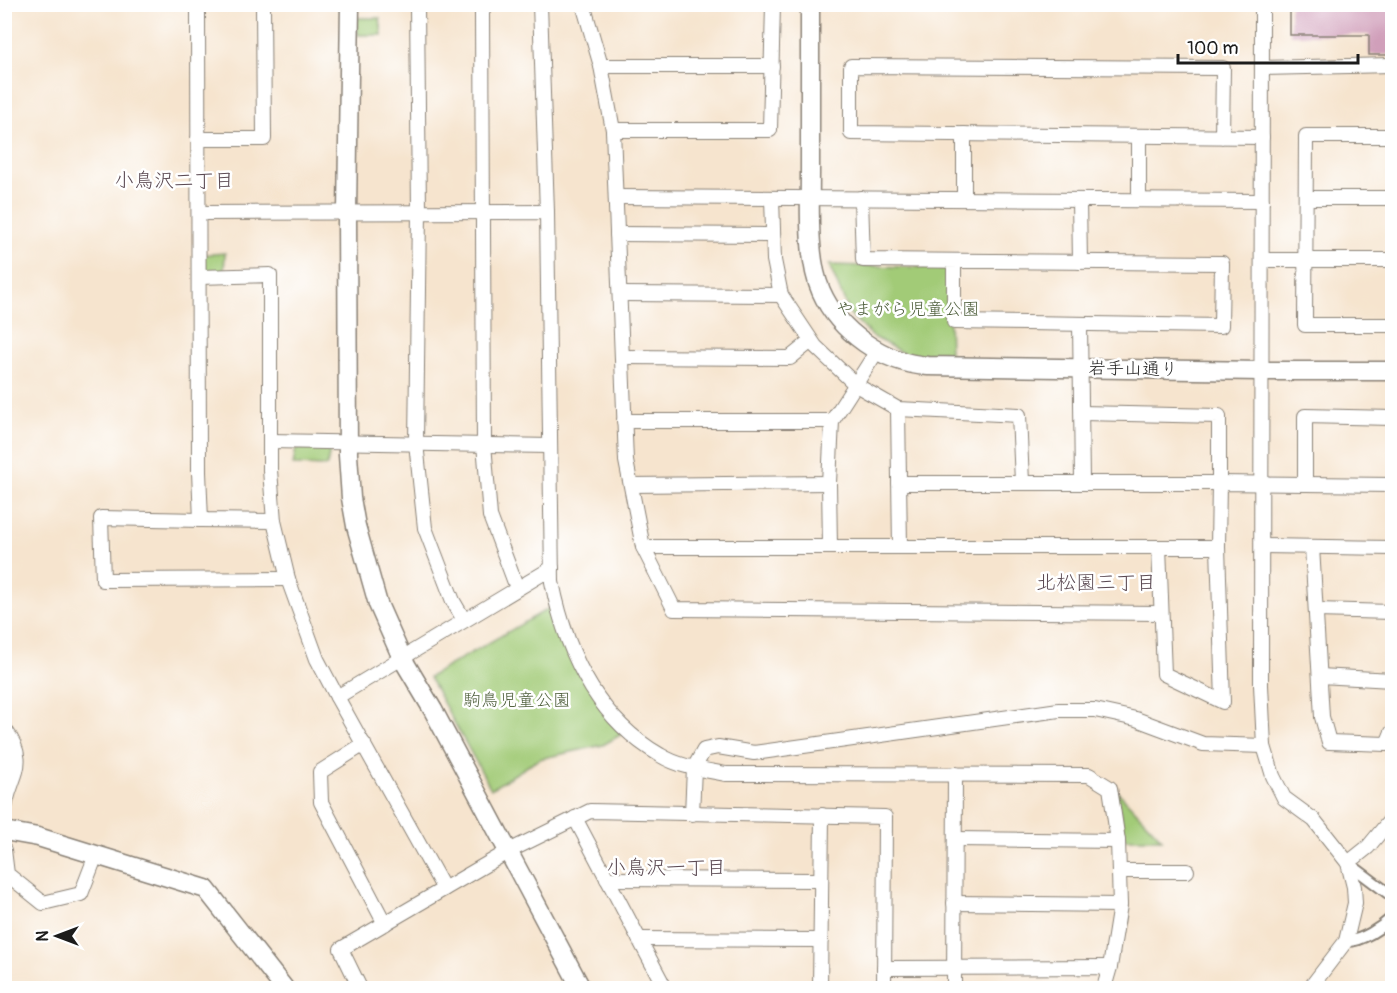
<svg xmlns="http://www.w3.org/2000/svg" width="1397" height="993" viewBox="0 0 1397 993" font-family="Pangolin,'Klee One',sans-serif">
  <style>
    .green { fill: #a2cb77; stroke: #5f744a; stroke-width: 1.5 }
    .building { fill: #d09fba }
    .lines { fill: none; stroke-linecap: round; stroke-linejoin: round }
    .pedestrian-casing { stroke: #898075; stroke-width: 14 }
    .minor-casing { stroke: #898075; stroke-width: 16 }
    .tertiary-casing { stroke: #898075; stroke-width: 21 }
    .pedestrian { stroke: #fff; stroke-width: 10 }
    .minor { stroke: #fff; stroke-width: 14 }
    .tertiary { stroke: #fff; stroke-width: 18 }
    .labels { text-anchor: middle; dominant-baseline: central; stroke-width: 5; stroke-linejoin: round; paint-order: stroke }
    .park-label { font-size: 18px; fill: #526240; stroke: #fff }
    .street-label { font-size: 18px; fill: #1c1c1c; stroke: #fff }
    .neighbourhood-label { font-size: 20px; fill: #5b4a53; stroke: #fff }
  </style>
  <rect width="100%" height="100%" fill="#fff"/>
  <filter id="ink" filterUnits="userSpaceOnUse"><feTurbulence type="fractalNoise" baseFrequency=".0167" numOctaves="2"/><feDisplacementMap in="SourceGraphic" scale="12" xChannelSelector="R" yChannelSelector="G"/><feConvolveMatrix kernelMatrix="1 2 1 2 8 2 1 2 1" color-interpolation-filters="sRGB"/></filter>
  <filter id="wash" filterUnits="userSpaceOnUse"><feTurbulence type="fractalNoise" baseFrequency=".008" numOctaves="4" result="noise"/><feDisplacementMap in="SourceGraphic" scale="24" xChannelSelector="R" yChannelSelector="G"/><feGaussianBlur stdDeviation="1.35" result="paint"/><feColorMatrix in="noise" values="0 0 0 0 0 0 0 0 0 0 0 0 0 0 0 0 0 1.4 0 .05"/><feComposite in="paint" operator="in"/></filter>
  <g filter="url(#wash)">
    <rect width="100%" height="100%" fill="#f6e4ce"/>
    <g class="green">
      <polygon points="356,18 380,18 382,35 358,35"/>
      <polygon points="225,253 224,273 199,273 199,255"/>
      <polygon points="829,265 948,268 950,358 908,356 872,336 850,314"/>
      <polygon points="296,448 330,449 327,466 293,465"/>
      <polygon points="553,606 622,734 603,745 539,759 491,789 429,677"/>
      <polygon points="1116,790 1162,839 1125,839"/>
    </g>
    <g id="blocks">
      <polygon class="building" points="1290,4 1392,4 1392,55 1369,55 1369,35 1290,35"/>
    </g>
  </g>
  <g filter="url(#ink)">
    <use href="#blocks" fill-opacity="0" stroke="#898075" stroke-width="1.5"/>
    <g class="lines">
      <g class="pedestrian-casing">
        <g id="pedestrian">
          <polyline points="1348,863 1392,896"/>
          <path d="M1346 941C1361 942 1382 927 1392 918"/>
        </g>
      </g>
      <g class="minor-casing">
        <g id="minor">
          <polyline points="198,4 199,472 201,520 274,521 288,579 317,659 337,697 552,568"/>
          <polyline points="417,4 419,212 416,443 425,528 453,601 464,620"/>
          <polyline points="485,4 482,13 484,444 490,516 517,588"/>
          <polyline points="540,4 547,212"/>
          <polyline points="583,4 601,66 613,130 626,461 643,547 1218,547 1219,483 1392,485"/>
          <polyline points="1262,4 1261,685 1264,746 1273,776 1284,798 1314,820 1348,863 1354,887 1355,903 1346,941 1310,988"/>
          <polyline points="601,66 772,66"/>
          <polyline points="1262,68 1392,65"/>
          <polyline points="613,130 770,130 773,4"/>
          <polyline points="964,134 964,199"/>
          <polyline points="1139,136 1139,200"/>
          <polyline points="1392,136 1306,136 1305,325 1392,325"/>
          <polyline points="1222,137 1223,68 851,66 851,133 1262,137"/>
          <polyline points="198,139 264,139 263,4"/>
          <polyline points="617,197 1262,201"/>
          <polyline points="772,198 774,260 781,295 815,346 856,385 898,409 1019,415 1022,482"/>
          <polyline points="861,198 863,260 1222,263 1221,326 954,322 954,261"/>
          <polyline points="1306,198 1392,198"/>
          <polyline points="1079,200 1080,262"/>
          <path d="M199 213 547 212 552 582C566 652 596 718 660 755 679 767 704 770 726 774L1089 775 1110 788 1118 841 1120 905 1110 967"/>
          <polyline points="617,234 773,235"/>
          <polyline points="1262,260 1392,260"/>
          <polyline points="199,277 270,275 270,470 274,521"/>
          <polyline points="620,294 781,295"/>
          <polyline points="1080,324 1082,482"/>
          <polyline points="622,357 790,358 811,341"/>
          <polyline points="898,409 900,547"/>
          <polyline points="624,421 832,421"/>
          <polyline points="270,441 550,446"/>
          <polyline points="899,483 1219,483 1219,416 1082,413"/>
          <polyline points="1305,484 1305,416 1392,418"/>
          <polyline points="632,485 829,483"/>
          <polyline points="201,520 101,518 103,580 288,579"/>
          <polyline points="1262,546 1392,548"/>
          <polyline points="643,547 674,609 1161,613"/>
          <polyline points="830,547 829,483 832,421 877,351"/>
          <polyline points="1159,547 1164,674 1223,702 1218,547"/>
          <polyline points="1312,547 1322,717 1329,742 1387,744 1392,732"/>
          <polyline points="1316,610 1392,612"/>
          <polyline points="1320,676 1392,680"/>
          <polyline points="337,697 444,889"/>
          <path d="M4 728C33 767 7 776 4 815"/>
          <polyline points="364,744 320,772 321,802 385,924"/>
          <polyline points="692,814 694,768 704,750 718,747 754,753 1059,710 1095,710 1136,719 1203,744 1264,746"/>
          <polyline points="575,818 665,988"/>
          <polyline points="955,839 1118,841"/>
          <polyline points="4,850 7,874 43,903 81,894 96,855"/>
          <polyline points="1348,863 1368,847 1392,818"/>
          <polyline points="1119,871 1187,871"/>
          <polyline points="607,879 821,880"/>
          <polyline points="954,903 1120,905"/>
          <polyline points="639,939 821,940"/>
          <polyline points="884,968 1110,967 1104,988"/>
          <polyline points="360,988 341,949 509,851 590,811 885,817 884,988"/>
          <polyline points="820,988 822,815"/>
          <polyline points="954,988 955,774"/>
        </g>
      </g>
      <g class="tertiary-casing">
        <g id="tertiary">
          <polyline points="350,4 347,212 348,455 351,498 356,526 378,604 402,658 433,710 581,988"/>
          <path d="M810 4C810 59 810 114 810 169 810 204 807 260 821 291 839 332 884 363 928 366L1261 371H1392"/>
          <polyline points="4,831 38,837 206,889 284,988"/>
        </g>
      </g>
      <use href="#pedestrian" class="pedestrian"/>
      <use href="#minor" class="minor"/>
      <use href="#tertiary" class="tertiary"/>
    </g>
  </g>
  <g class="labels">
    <g class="park-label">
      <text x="908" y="309">やまがら児童公園</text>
      <text x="517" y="700">駒鳥児童公園</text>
    </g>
    <g class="street-label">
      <text transform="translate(1133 369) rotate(1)">岩手山通り</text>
    </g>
    <g class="neighbourhood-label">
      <text x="174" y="180">小鳥沢二丁目</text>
      <text x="1096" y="582">北松園三丁目</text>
      <text x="666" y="867">小鳥沢一丁目</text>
    </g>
  </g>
  <rect width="1397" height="993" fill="none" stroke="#fff" stroke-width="24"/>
  <g transform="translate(57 936) rotate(270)" stroke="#ffffff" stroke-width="4.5" paint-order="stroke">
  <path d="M0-4.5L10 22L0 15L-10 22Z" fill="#1c1c1c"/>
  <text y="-9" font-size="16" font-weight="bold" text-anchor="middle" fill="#1c1c1c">N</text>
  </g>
  <path d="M1178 54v9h180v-9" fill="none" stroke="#1c1c1c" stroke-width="3"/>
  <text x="1187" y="54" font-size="18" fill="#1c1c1c" stroke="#ffffff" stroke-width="4.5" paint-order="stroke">100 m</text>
</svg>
